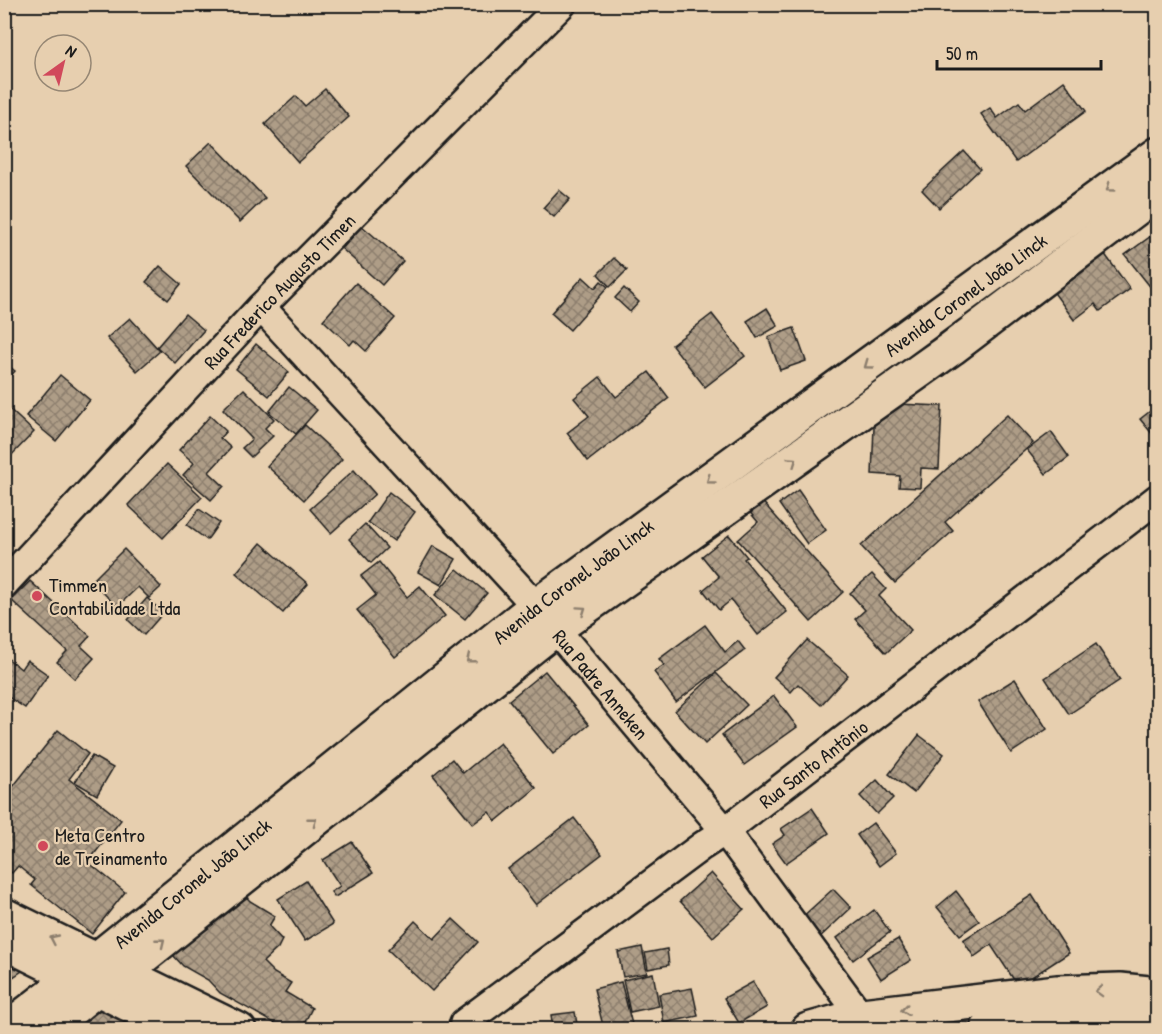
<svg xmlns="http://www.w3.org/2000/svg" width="1162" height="1034" viewBox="0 0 1162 1034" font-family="'Patrick Hand',sans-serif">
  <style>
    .building { fill: url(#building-cross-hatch); stroke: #1c1c1c; stroke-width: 1.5 }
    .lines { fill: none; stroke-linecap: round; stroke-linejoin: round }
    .minor-casing { stroke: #1c1c1c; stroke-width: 32 }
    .major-casing { stroke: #1c1c1c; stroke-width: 38 }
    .minor { stroke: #e7cfaf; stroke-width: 27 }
    .major { stroke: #e7cfaf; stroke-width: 33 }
    .oneway { stroke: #8c7e6d }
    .poi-dot { fill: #d1495b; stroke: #e7cfaf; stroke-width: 2 }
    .labels { text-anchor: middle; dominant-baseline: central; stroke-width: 4.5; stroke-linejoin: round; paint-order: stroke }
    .street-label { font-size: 20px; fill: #1c1c1c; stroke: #e7cfaf }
    .poi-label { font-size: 20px; fill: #1c1c1c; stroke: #e7cfaf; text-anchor: start }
  </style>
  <defs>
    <pattern id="building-cross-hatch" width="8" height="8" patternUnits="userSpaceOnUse" patternTransform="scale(1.5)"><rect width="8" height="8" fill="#ae9d87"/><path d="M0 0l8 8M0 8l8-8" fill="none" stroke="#8d7f6e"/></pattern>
  </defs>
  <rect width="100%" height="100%" fill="#e7cfaf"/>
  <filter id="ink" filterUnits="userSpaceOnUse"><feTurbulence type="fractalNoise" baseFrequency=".0167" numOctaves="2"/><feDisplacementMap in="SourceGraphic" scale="12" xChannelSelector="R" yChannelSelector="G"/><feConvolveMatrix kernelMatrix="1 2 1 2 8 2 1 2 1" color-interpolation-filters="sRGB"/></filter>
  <g filter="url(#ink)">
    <g class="building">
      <polygon points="1064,81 1086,111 1016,162 981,114 990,108 997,118 1019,102 1025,110"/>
      <polygon points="325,89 349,117 298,162 265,124 296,96 305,106"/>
      <polygon points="211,142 265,198 240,222 186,166"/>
      <polygon points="964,151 980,169 939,208 922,190"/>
      <polygon points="559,190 570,199 554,217 543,208"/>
      <polygon points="362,226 403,261 382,285 342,249"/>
      <polygon points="1158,231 1158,293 1156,294 1125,255"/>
      <polygon points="1104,253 1130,289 1100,311 1095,304 1074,320 1052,290"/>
      <polygon points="614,258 627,270 610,287 598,274"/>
      <polygon points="160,266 181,284 168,300 146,282"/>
      <polygon points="583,277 595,288 601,281 608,287 570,330 551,313"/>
      <polygon points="356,283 395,318 366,351 354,340 350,345 323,320"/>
      <polygon points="624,288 639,302 630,312 615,298"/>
      <polygon points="767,308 778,326 757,338 747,321"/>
      <polygon points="185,314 204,330 175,363 157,347"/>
      <polygon points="712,314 745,356 705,387 672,345"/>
      <polygon points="130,318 160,351 137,371 107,338"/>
      <polygon points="794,328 806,361 780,370 768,337"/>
      <polygon points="256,344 289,372 269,396 236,369"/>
      <polygon points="4,362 15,371 4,383"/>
      <polygon points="649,372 669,398 588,461 567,433 589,416 574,398 600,377 616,397"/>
      <polygon points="60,375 90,400 56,441 26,416"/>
      <polygon points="289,387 317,410 296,434 269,412"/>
      <polygon points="244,389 274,419 265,428 273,436 251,457 242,448 252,439 223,409"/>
      <polygon points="875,403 942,406 939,469 921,468 920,488 899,487 900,476 872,474"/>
      <polygon points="4,404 34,432 4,463"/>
      <polygon points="1158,405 1158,441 1140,419"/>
      <polygon points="1007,415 1033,443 945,522 953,531 895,583 861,546"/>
      <polygon points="210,416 226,431 220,438 231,448 209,472 224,486 211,500 183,475 194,463 179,450"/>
      <polygon points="305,425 342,459 304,500 267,466"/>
      <polygon points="1051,432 1069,457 1046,474 1027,450"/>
      <polygon points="167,464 202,497 163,538 128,505"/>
      <polygon points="354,470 375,494 331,533 310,509"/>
      <polygon points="798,490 826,530 807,544 779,504"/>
      <polygon points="389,492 415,512 394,541 368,522"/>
      <polygon points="760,499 843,592 811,622 738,540 758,522 748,510"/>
      <polygon points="199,509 219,523 207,540 187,525"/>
      <polygon points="365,524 387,548 371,563 349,539"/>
      <polygon points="729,535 747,557 744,559 787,612 758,635 731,600 719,610 703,590 719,577 702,556"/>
      <polygon points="261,543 308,584 283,613 236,573"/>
      <polygon points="433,546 456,559 441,585 418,572"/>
      <polygon points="124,549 161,587 149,598 138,587 117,607 92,581"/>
      <polygon points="379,562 407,597 420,586 445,616 395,657 357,610 376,595 361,576"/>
      <polygon points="457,569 487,593 465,619 435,595"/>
      <polygon points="872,574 886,589 879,596 911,630 886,653 855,619 865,610 850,593"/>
      <polygon points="30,581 90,636 81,646 94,658 75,679 57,662 67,651 11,600"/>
      <polygon points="147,598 163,613 144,635 128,620"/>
      <polygon points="705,625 725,652 738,641 745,650 676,702 654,672 664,665 659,659"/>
      <polygon points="807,640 848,675 821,705 798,684 791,692 774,677"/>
      <polygon points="1096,644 1120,680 1069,714 1045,678"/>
      <polygon points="6,657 21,669 27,660 48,675 25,708 4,694 4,660"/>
      <polygon points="545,671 589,725 553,754 509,700"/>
      <polygon points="716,673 747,705 705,744 675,711"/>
      <polygon points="1015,679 1047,729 1011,753 978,702"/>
      <polygon points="774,696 797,727 744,765 722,735"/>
      <polygon points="58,730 88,754 69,779 121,820 88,862 125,892 92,934 31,885 35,880 18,866 12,873 4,867 4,798"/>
      <polygon points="919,735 944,754 914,793 889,774"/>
      <polygon points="500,743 536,788 496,821 489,812 473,824 433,775 452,759 463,773"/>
      <polygon points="92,756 113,768 97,795 75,782"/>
      <polygon points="877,780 893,798 877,814 860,796"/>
      <polygon points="812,808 829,833 786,863 772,844 785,835 781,829"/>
      <polygon points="574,818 602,854 536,905 508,869"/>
      <polygon points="873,823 896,853 879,866 857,835"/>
      <polygon points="352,842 373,873 335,897 331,892 340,886 323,860"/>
      <polygon points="711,873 744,909 713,937 680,901"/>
      <polygon points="306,881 333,924 305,941 278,899"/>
      <polygon points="833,889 851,908 818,939 800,919"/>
      <polygon points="240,890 250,901 275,916 269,926 282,940 278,948 263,962 274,973 291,983 285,992 312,1008 301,1030 287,1030 220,993 208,980 183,966 173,955"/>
      <polygon points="956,891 979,921 960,935 937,907"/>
      <polygon points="1032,895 1069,953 1018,986 991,945 974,957 963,940"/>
      <polygon points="874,910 890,932 853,960 837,938"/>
      <polygon points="453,919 478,942 432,991 388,950 415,921 434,939"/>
      <polygon points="898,939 911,960 881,979 867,957"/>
      <polygon points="642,947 647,973 623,977 618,952"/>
      <polygon points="667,949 669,965 648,969 645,953"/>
      <polygon points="11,955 22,971 4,983 4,959"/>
      <polygon points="653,973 659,1006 630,1012 623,980"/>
      <polygon points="621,982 633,1028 604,1030 594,989"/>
      <polygon points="753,982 767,1007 739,1023 724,998"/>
      <polygon points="692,988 698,1016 664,1023 659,994"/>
      <polygon points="104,996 137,1030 70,1030"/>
      <polygon points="575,1012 578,1030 553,1030 551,1015"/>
    </g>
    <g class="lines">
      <g class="minor-casing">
        <g id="minor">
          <path id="s1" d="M261 307 536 606 725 831 871 1030"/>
          <path id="s2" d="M4 584 261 307 562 4"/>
          <path id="s3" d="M464 1023 702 846 725 831 1158 498"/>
        </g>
      </g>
      <g class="major-casing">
        <g id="major">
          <polyline points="4,915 239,1030"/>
          <polyline points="4,942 180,1030"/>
          <path id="s4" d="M5 1030 97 959 536 606 1158 154"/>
          <polyline points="46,1030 97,989 124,972 555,629 952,348 1158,192"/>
          <polyline points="808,1030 862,1015 1057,992 1120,990 1158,994"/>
          <polyline points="987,1030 1022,1021 1064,1017 1092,1020 1125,1015 1158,1020"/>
        </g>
      </g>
      <use href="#minor" class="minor"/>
      <use href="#major" class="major"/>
    </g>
    <defs><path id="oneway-chevron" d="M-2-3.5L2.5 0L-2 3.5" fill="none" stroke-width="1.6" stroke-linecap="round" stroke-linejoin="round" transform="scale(1.5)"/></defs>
    <g class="oneway">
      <use href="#oneway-chevron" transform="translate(1110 188) rotate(144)"/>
      <use href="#oneway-chevron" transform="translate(868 365) rotate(144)"/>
      <use href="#oneway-chevron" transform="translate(793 461) rotate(-35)"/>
      <use href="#oneway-chevron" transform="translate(710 480) rotate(144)"/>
      <use href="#oneway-chevron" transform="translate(582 610) rotate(-35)"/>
      <use href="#oneway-chevron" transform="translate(470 659) rotate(141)"/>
      <use href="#oneway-chevron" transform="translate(313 821) rotate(-38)"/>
      <use href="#oneway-chevron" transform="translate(54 939) rotate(-155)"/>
      <use href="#oneway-chevron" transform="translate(161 942) rotate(-39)"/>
      <use href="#oneway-chevron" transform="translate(1099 991) rotate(178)"/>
      <use href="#oneway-chevron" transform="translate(905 1010) rotate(173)"/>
    </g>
  </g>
  <g class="poi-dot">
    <circle cx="37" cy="596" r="6"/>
    <circle cx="43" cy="846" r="6"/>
  </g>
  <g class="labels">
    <g class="street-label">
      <text stroke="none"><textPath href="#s2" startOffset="402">Rua Frederico Augusto Timen</textPath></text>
      <text stroke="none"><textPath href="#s4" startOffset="1210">Avenida Coronel João Linck</textPath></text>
      <text stroke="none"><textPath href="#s4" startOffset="724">Avenida Coronel João Linck</textPath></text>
      <text stroke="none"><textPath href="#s1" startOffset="508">Rua Padre Anneken</textPath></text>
      <text stroke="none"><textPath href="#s3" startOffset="435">Rua Santo Antônio</textPath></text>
      <text stroke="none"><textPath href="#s4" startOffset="238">Avenida Coronel João Linck</textPath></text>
    </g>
    <g class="poi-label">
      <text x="49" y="584">Timmen<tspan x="49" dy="23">Contabilidade Ltda</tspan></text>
      <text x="55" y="834">Meta Centro<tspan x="55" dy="23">de Treinamento</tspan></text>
    </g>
  </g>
  <rect width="1162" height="1034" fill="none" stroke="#e7cfaf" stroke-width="24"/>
  <rect x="12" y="12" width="1138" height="1010" fill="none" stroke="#1c1c1c" stroke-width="2" filter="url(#ink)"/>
  <g transform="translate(63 63) rotate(34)"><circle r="28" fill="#e7cfaf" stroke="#968774" stroke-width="1.5"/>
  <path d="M0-4.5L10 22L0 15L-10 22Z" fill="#d1495b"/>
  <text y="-9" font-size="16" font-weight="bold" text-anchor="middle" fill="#1c1c1c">N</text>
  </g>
  <path d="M937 60v9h164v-9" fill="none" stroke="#1c1c1c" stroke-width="3"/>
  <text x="946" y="60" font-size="18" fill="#1c1c1c" stroke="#e7cfaf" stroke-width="4.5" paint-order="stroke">50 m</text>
</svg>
